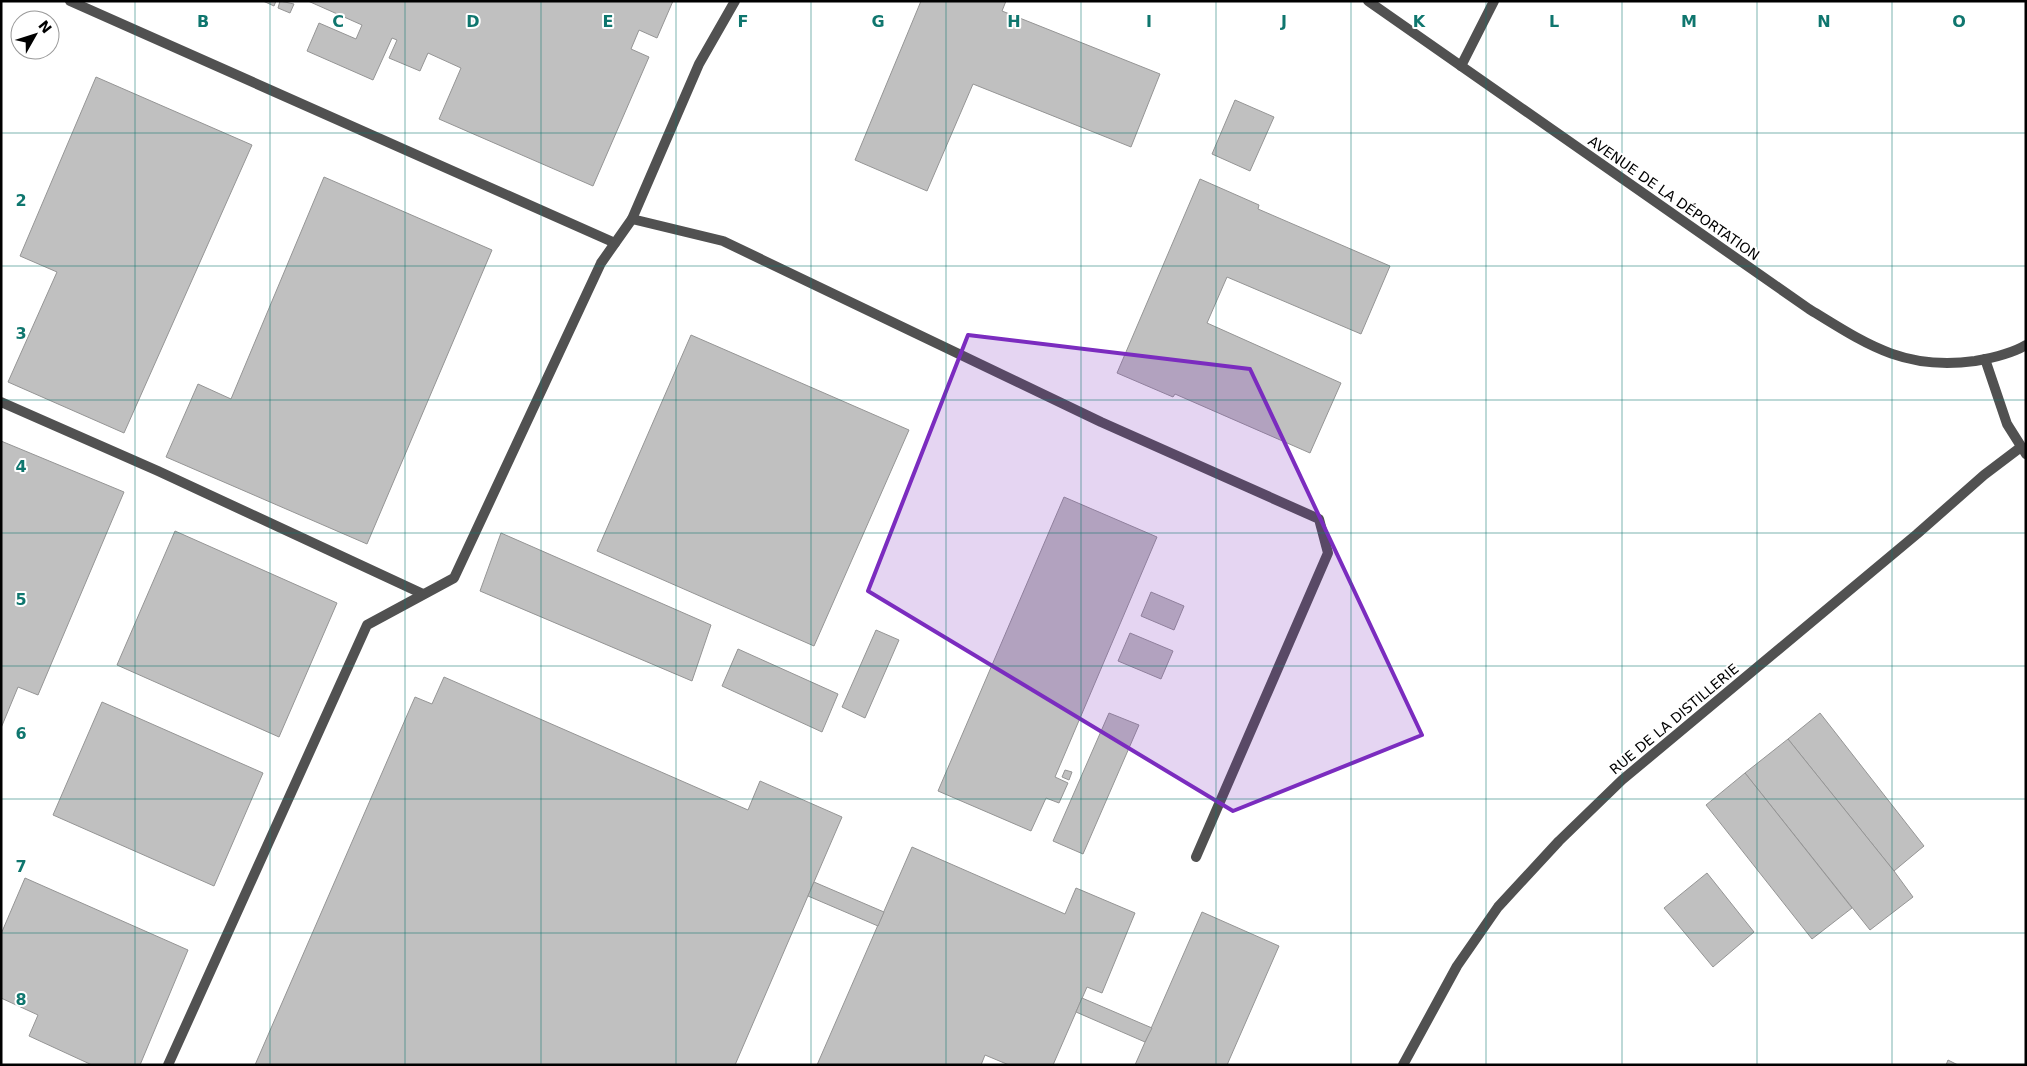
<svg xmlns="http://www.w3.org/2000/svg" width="2027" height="1066" viewBox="0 0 2027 1066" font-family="'DejaVu Sans',sans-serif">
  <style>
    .building { fill: #c0c0c0; stroke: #959595 }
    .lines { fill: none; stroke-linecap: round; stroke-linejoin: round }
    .service { stroke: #515151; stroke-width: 10 }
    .minor { stroke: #515151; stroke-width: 10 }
    .marked { fill: #7b2cbf; fill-opacity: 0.2; stroke: #7b2cbf; stroke-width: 4; stroke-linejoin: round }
    .grid { fill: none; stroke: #0f766e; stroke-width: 1; stroke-opacity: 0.55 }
    .labels { text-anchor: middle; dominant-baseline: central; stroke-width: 4; stroke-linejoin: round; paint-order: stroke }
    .street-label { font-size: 14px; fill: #000; stroke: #fff }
    .grid-label { font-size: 16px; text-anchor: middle; font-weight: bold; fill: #0f766e; stroke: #fff; stroke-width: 4; stroke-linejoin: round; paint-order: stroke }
  </style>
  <rect width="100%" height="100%" fill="#fff"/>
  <g class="building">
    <polygon points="263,1 276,1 274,6"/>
    <polygon points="280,1 294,4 290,13 278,8"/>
    <polygon points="308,1 673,1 657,38 639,30 631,49 649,57 593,186 439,119 461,68 428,53 420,71 389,58 397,40 392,38 373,80 307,51 319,23 356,39 362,25"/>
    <polygon points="921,1 1006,1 1002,11 1160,74 1131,147 973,84 927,191 855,160"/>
    <polygon points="96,77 252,145 124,433 8,382 57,272 20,256"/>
    <polygon points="1235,100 1274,117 1250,171 1212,154"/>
    <polygon points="324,177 492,250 367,544 166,457 198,384 231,399"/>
    <polygon points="1200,179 1259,205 1258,209 1390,266 1361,334 1227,277 1207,323 1341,383 1310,453 1175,394 1173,397 1117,373"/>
    <polygon points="691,335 909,430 814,646 597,551"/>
    <polygon points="1,441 124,492 38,695 18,687 1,728"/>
    <polygon points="1064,497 1157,537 1055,777 1068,783 1059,803 1046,798 1031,831 938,791"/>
    <polygon points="175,531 337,603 279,737 117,665"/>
    <polygon points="501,533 711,625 692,681 480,591"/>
    <polygon points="1151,592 1184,606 1174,630 1141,616"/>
    <polygon points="876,630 899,640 865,718 842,707"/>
    <polygon points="1130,633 1173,651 1161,679 1118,661"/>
    <polygon points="738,649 838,694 822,732 722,686"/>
    <polygon points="444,677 748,810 760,781 842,817 735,1065 255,1065 415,697 432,704"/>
    <polygon points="102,702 263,773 214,886 53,815"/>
    <polygon points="1109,713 1139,725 1083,854 1053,841"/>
    <polygon points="1820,713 1924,846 1894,871 1788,739"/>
    <polygon points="1788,739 1894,871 1913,897 1870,930 1745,773"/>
    <polygon points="1065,770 1072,772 1069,780 1062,777"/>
    <polygon points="1745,773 1852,908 1812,939 1706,805"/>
    <polygon points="912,847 1065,914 1076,888 1135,913 1102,993 1087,987 1053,1065 1009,1065 985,1055 981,1065 817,1065"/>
    <polygon points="1707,873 1754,932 1713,967 1664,908"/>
    <polygon points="25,878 188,950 140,1065 92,1065 29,1036 38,1015 1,998 1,934"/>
    <polygon points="814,882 884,912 878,926 808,896"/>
    <polygon points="1202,912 1279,946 1227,1065 1135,1065"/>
    <polygon points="1082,998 1152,1028 1145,1042 1076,1012"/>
    <polygon points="1948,1060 1958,1065 1946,1065"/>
  </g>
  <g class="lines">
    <g class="service">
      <polyline points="70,1 615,243"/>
      <polyline points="1461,66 1494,1"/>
      <polyline points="632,219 723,241 1101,422 1319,519 1328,553 1196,857"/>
      <polyline points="1,402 158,471 423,594"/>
      <polyline points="168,1065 367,625 454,578 601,263 632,219 699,64 735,1"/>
    </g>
    <g class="minor">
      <path d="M1368 1 1809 309C1866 344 1904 371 1975 361 1992 358 2011 354 2026 345"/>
      <polyline points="1985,359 2007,424 2026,454"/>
      <polyline points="1403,1065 1457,966 1498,907 1559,841 1622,780 1917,534 1984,475 2021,447"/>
    </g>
  </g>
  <path class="marked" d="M968 335 1250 369 1422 735 1233 811 868 591Z"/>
  <path class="grid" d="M135 1V1065M270 1V1065M405 1V1065M541 1V1065M676 1V1065M811 1V1065M946 1V1065M1081 1V1065M1216 1V1065M1351 1V1065M1486 1V1065M1622 1V1065M1757 1V1065M1892 1V1065M1 133H2026M1 266H2026M1 400H2026M1 533H2026M1 666H2026M1 799H2026M1 933H2026"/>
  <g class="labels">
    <g class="street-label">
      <text transform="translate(1674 198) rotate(35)">AVENUE DE LA DÉPORTATION</text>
      <text transform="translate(1674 719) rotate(-40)">RUE DE LA DISTILLERIE</text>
    </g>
  </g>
  <g class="grid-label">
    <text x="203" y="27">B</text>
    <text x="338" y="27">C</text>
    <text x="473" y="27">D</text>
    <text x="608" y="27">E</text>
    <text x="743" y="27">F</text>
    <text x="878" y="27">G</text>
    <text x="1014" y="27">H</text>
    <text x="1149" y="27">I</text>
    <text x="1284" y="27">J</text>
    <text x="1419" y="27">K</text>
    <text x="1554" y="27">L</text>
    <text x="1689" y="27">M</text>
    <text x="1824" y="27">N</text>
    <text x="1959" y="27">O</text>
    <text x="21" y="206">2</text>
    <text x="21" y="339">3</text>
    <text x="21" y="472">4</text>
    <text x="21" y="605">5</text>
    <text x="21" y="739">6</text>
    <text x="21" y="872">7</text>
    <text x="21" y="1005">8</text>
  </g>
  <rect width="2027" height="1066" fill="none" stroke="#000000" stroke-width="5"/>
  <g transform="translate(35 35) rotate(51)"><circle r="24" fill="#ffffff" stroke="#999999"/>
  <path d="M0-4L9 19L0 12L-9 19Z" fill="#000000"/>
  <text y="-8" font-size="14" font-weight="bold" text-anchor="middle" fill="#000000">N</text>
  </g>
</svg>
